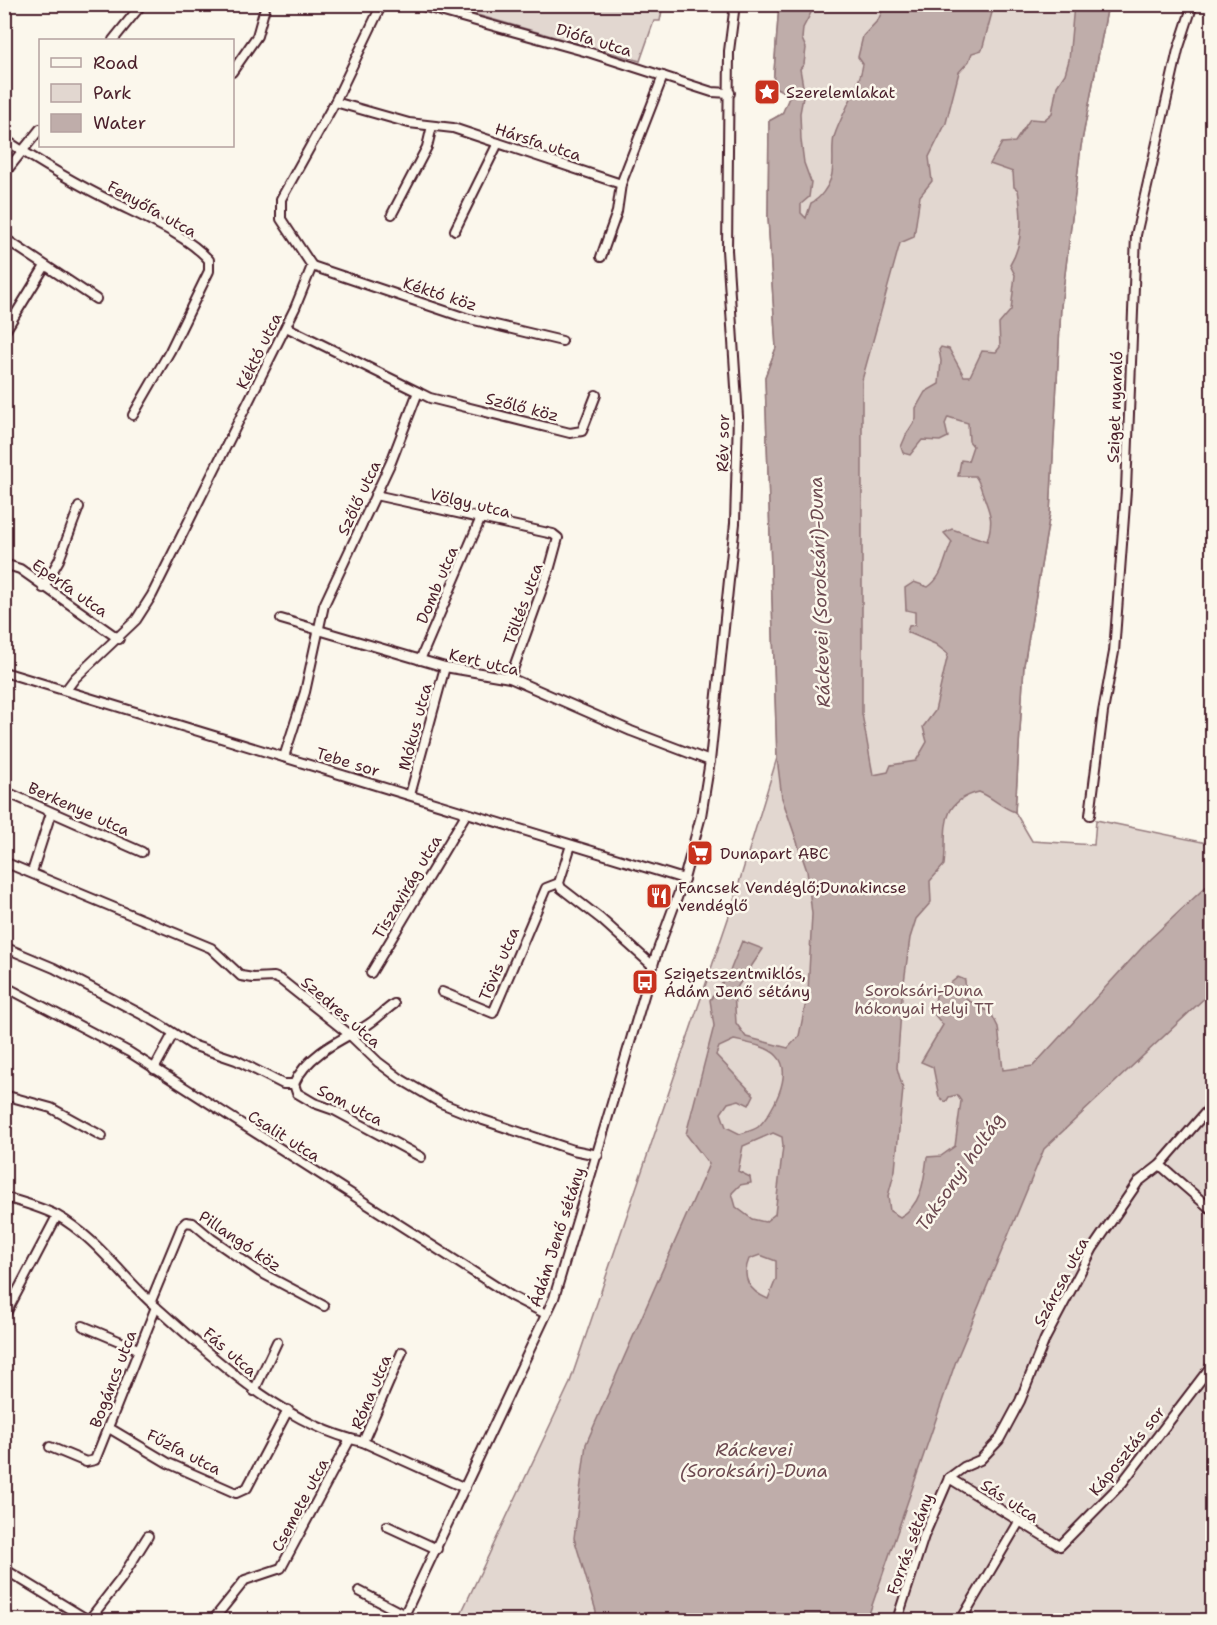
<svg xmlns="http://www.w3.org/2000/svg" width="1217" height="1625" viewBox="0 0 1217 1625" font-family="'Shantell Sans',sans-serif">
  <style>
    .green { fill: #e2d7d0; stroke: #967b7e; stroke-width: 1.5 }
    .water { fill: #bfadaa; stroke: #907477; stroke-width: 1.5; fill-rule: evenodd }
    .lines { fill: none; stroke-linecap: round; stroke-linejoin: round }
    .street-casing { stroke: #4a1f2b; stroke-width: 12 }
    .street { stroke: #fbf7ec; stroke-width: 8 }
    .labels { text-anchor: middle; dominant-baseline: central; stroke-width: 5; stroke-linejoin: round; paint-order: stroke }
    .street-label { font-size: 16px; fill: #4a1f2b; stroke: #fbf7ec }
    .poi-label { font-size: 16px; fill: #4a1f2b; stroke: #fbf7ec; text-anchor: start }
    .park-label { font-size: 16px; fill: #704d54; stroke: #fbf7ec }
    .water-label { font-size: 18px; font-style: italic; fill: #6d4a51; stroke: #fbf7ec }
  </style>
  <rect width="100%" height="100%" fill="#fbf7ec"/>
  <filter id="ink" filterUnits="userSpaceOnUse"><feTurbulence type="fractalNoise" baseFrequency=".0167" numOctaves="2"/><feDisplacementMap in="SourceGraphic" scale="12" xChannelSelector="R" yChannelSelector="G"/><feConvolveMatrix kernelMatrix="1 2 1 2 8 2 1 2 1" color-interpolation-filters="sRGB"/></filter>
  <g filter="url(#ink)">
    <g class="green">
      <polygon points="442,5 663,5 660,21 654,21 640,61"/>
      <path d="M779 5H1108L1081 146 1061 306 1050 513 1024 665 1015 812 1032 841 1094 845 1096 820 1212 844V1620H458L569 1385 729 916 777 758 765 377 776 348 768 217 769 121C781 115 790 109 790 95L773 86Z"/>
    </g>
    <path class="water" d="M779 5H815L803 28 802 39 806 48 804 64 800 69 804 92 800 113 801 140 804 163 811 182 809 197 801 204V213L806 218 811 203C820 199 828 187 831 178 835 165 831 149 834 137 842 112 859 89 863 64L858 57 863 36 878 20 885 5H994L982 50 972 53 969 61 959 72 946 123 929 157 932 181 920 196 914 237 900 243 862 380V714L873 775 888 772 891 765 916 761 927 742 923 727 935 711 948 654 935 644 907 632 909 626 915 625V612L906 610 905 588 914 582 928 587C944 576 944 558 952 542L944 533 952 529 987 541C994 519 990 514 983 494 980 487 980 482 975 476H958L961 460 968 461 973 446 969 441 968 423 948 417 945 424 948 437 940 441 922 440 910 455 903 453 901 447 907 433 916 419V408L925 392 939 384 941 361 939 350 941 347 949 349 964 376H970L982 351 996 352 1000 347 999 324 1011 310 1015 275 1010 265C1024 242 1022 215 1018 190L1014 187 1013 172 990 164 1002 143 1015 142 1030 119 1044 120 1052 113 1057 86 1065 74 1069 60 1074 5H1108L1081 146 1061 306 1050 513 1024 665 1015 812C1001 807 992 797 979 792 936 803 948 832 944 865L930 881 931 902 916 919 910 938 902 997 897 1068 903 1089 895 1170 888 1196 890 1211 900 1217C922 1205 924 1180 927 1157L941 1156 955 1146 961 1101 957 1095 949 1097 946 1102 939 1097 933 1067 921 1062 943 1025 934 1014 936 995 958 977 965 980 966 999 991 1013 998 1027 1003 1070 1033 1066 1150 939 1212 881V991L1044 1149 956 1361 867 1620H595L596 1611 574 1538 586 1444 709 1164 686 1134 714 1026 710 1000 730 971 742 941 763 949 734 992 736 1023 746 1037 788 1048 799 1036 808 992 812 914 807 871 782 798 777 758 765 377 776 348 768 217 769 121 782 114 790 95 773 86ZM734 1040C747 1043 768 1046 777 1056 794 1073 772 1114 758 1127 754 1130 746 1132 740 1134L726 1127 721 1113 728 1103 739 1100 749 1105 754 1095 716 1055 719 1047ZM773 1133 782 1137 783 1146 775 1214 765 1222 752 1219 736 1207 732 1193 740 1185 751 1183 750 1177 738 1171 743 1146ZM760 1255 776 1261V1279L768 1299C749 1291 741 1278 749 1259Z"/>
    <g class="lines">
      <g class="street-casing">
        <g id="street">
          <polyline points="415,4 591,53 712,92 730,93"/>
          <polyline points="113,40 142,4"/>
          <polyline points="232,72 257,36 266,4"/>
          <polyline points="335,102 409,123 453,128 621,184 663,76"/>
          <path d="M4 139C39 162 76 184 113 202 143 217 187 235 209 260V271L170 351 133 415"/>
          <polyline points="4,174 40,129"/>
          <polyline points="392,214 427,147 432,126"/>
          <polyline points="455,230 498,143"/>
          <polyline points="4,238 96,299"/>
          <polyline points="601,257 617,212 621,184"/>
          <polyline points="312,266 466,318 562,341"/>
          <polyline points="4,333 45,266"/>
          <polyline points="418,392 430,398 570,433 582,431 596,395"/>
          <polyline points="375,495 553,534 558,538 550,567 510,678"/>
          <polyline points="4,564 20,569 119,639"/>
          <polyline points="43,588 59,560 79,507"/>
          <polyline points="281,619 445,667 510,678 631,731 710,761"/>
          <polyline points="420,660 480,520"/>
          <polyline points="4,672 684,879"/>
          <polyline points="66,690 75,678 136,620 152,595 295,308 312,266 281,219 281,199 335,102 382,4"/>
          <polyline points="284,757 305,692 324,605 391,462 418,392 286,327"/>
          <polyline points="4,791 142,852"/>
          <polyline points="410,795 445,667"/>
          <polyline points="1090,815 1103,712 1114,652 1126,490 1136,235 1178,50 1193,4"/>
          <polyline points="571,845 559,883 561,888 601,919 653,966"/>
          <polyline points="4,862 211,948 241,976 253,978 274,977 281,980 349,1034 378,1062 402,1080 441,1103 483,1120 573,1150 598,1155"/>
          <polyline points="32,872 51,813"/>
          <polyline points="4,947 54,968 156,1022 192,1045 236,1060 283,1084 294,1084 297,1093 314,1103 334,1110 421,1157"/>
          <polyline points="371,973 466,814"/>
          <polyline points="4,986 129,1052 511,1296 546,1314"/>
          <polyline points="442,992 493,1013 546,888 559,883"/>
          <polyline points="154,1069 173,1034"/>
          <path d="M294 1084C306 1056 338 1041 364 1027 375 1021 384 1011 394 1004"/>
          <polyline points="4,1095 51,1108 102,1136"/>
          <polyline points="1160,1165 1212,1210"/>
          <path d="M4 1197C22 1202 40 1207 56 1215 96 1237 123 1278 156 1307 215 1359 284 1425 363 1442L465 1488"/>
          <polyline points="151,1301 182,1226 186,1222 193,1223 212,1239 260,1272 324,1306"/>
          <polyline points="4,1317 57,1216"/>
          <polyline points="83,1326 138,1349"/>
          <polyline points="254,1391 277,1342"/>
          <polyline points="109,1428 168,1463 236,1493 247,1488 288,1410"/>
          <polyline points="363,1442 402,1352"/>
          <polyline points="50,1447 86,1462 95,1460 156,1307"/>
          <polyline points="949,1478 964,1467 980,1460 999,1440 1020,1401 1045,1339 1093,1248 1138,1182 1160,1165 1212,1105"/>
          <polyline points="949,1478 1060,1546 1122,1483 1212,1365"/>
          <polyline points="387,1526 437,1549"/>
          <polyline points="4,1569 88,1620"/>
          <polyline points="359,1591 405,1615"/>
          <polyline points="89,1620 121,1579 148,1536"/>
          <polyline points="213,1620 245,1580 281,1568 350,1439"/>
          <polyline points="402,1620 554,1298 656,955 684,879 701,816 710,761 735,523 738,417 727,250 729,51 735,4"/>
          <polyline points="897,1620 924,1536 949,1478"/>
          <polyline points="961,1620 1019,1522"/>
        </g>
      </g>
      <use href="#street" class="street"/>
    </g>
  </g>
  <defs>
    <g id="sight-square" transform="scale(1.35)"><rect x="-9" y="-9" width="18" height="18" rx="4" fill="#c8321e" stroke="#fbf7ec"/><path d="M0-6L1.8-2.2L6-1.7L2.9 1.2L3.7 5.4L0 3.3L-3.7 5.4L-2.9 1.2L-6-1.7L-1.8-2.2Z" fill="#fff"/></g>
    <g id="supermarket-square" transform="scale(1.35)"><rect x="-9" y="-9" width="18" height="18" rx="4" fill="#c8321e" stroke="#fbf7ec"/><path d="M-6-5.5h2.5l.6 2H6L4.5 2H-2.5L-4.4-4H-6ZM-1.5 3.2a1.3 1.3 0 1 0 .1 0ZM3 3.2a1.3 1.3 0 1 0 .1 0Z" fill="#fff"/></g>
    <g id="restaurant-square" transform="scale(1.35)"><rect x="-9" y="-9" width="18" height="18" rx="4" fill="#c8321e" stroke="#fbf7ec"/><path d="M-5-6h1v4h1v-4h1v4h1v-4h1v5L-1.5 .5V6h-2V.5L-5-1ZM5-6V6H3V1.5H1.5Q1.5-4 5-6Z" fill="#fff"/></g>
    <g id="bus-square" transform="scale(1.35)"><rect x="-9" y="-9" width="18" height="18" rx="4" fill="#c8321e" stroke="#fbf7ec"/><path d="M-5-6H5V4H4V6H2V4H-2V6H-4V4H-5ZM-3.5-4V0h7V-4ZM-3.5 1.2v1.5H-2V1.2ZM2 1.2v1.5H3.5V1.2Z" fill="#fff"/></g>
  </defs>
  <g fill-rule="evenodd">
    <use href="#sight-square" x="767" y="92"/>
    <use href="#supermarket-square" x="700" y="853"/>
    <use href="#restaurant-square" x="659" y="896"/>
    <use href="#bus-square" x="645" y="982"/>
  </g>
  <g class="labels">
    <g class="street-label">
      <text transform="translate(594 40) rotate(17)">Diófa utca</text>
      <text transform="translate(538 142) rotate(18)">Hársfa utca</text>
      <text transform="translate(152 209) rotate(29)">Fenyőfa utca</text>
      <text transform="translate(440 294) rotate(18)">Kéktó köz</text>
      <text transform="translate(259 351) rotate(-64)">Kéktó utca</text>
      <text transform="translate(522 407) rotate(14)">Szőlő köz</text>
      <text transform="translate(1115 407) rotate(-88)">Sziget nyaraló</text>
      <text transform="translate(723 443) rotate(-89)">Rév sor</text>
      <text transform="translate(359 498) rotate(-65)">Szőlő utca</text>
      <text transform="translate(470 503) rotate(13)">Völgy utca</text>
      <text transform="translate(437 585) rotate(-67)">Domb utca</text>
      <text transform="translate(70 588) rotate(35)">Eperfa utca</text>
      <text transform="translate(523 604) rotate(-70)">Töltés utca</text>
      <text transform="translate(484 662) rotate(13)">Kert utca</text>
      <text transform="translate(415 727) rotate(-75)">Mókus utca</text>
      <text transform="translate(348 762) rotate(17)">Tebe sor</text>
      <text transform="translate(79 809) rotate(24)">Berkenye utca</text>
      <text transform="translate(407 887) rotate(-59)">Tiszavirág utca</text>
      <text transform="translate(499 964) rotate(-67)">Tövis utca</text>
      <text transform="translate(341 1012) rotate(41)">Szedres utca</text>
      <text transform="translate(350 1105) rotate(27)">Som utca</text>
      <text transform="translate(284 1136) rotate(32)">Csalit utca</text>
      <text transform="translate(557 1237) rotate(-72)">Ádám Jenő sétány</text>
      <text transform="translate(240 1241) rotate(34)">Pillangó köz</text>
      <text transform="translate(1061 1282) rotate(-62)">Szárcsa utca</text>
      <text transform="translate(230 1352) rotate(41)">Fás utca</text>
      <text transform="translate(113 1379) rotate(-69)">Bogáncs utca</text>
      <text transform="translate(371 1392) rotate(-67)">Róna utca</text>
      <text transform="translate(1127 1451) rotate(-51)">Káposztás sor</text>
      <text transform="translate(184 1452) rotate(27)">Fűzfa utca</text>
      <text transform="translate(1010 1501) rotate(33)">Sás utca</text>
      <text transform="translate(300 1505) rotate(-62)">Csemete utca</text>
      <text transform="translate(910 1544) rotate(-70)">Forrás sétány</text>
    </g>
    <g class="poi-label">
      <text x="786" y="92">Szerelemlakat</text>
      <text x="720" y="853">Dunapart ABC</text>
      <text x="678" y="887">Fancsek Vendéglő;Dunakincse<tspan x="678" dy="18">vendéglő</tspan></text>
      <text x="664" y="973">Szigetszentmiklós,<tspan x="664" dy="18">Ádám Jenő sétány</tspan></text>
    </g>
    <g class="park-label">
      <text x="924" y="990">Soroksári-Duna<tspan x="924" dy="18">hókonyai Helyi TT</tspan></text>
    </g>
    <g class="water-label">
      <text transform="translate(820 592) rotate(-92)">Ráckevei (Soroksári)-Duna</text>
      <text transform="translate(960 1172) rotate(-55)">Taksonyi holtág</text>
      <text x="754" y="1450">Ráckevei<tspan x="754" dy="21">(Soroksári)-Duna</tspan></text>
    </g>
  </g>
  <rect width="1217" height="1625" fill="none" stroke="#fbf7ec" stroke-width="24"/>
  <rect x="12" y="12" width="1193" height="1601" fill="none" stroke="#4a1f2b" stroke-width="2" filter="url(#ink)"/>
  <rect x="39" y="39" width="195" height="108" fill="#fbf7ec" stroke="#b4a19f" stroke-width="1.5"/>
  <rect x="51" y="58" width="30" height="9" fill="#fbf7ec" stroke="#b4a19f" stroke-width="1.5"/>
  <text x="93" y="69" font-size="18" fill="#4a1f2b">Road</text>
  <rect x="51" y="84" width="30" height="18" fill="#e2d7d0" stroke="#b4a19f" stroke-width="1.5"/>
  <text x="93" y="99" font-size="18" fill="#4a1f2b">Park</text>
  <rect x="51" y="114" width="30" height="18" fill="#bfadaa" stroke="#b4a19f" stroke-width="1.5"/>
  <text x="93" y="129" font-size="18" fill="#4a1f2b">Water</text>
</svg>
